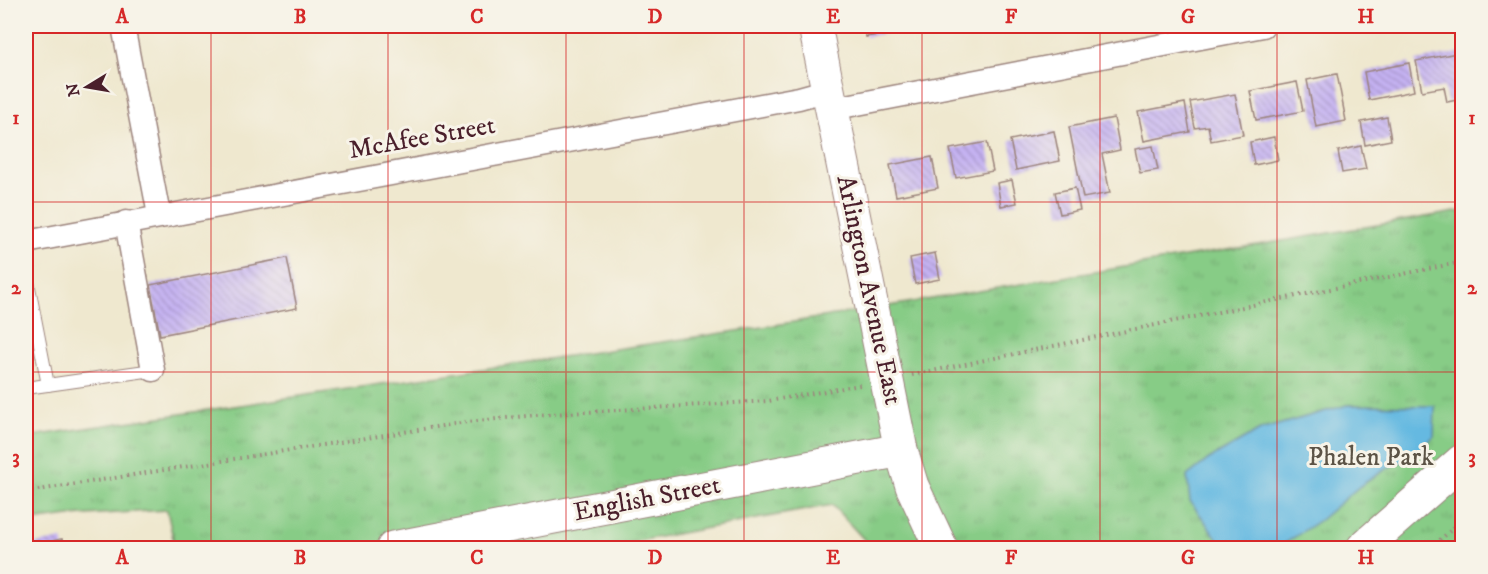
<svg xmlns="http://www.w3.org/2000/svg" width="1488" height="574" viewBox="0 0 1488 574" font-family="'IM FELL DW Pica',serif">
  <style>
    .grass { fill: url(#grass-tufts); stroke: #687658; stroke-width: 1.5 }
    .water { fill: #65b9e1; stroke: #586c86; stroke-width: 1.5 }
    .building { fill: url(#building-back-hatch) }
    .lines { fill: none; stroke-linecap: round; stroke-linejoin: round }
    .lane-casing { stroke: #9c847d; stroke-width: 14 }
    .street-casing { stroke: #9c847d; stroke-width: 25 }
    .secondary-casing { stroke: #9c847d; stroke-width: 35 }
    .path { stroke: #9c847d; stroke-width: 4; stroke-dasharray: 1.5 4.5; stroke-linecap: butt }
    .lane { stroke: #fff; stroke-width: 12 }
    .street { stroke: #fff; stroke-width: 22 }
    .secondary { stroke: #fff; stroke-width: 33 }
    .grid { fill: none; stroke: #d62828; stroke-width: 1.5; stroke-opacity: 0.55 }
    .labels { text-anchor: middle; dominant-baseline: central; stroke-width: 6; stroke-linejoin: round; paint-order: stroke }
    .street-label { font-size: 26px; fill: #4a1f2b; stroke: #f7f3e8 }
    .park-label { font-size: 26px; fill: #5c5346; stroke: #f7f3e8 }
    .neatline { fill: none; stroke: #d62828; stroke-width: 2 }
    .grid-label { font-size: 20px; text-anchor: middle; font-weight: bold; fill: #d62828 }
  </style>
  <defs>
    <pattern id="grass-tufts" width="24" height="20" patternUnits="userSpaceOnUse" patternTransform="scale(1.5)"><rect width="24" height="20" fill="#87cc86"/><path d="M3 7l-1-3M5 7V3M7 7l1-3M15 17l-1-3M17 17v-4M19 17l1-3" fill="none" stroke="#76af74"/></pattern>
    <pattern id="building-back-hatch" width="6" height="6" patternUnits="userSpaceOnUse" patternTransform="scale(1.5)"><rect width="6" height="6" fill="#c5b2f2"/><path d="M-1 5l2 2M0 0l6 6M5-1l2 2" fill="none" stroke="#a290c4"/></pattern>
  </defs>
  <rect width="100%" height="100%" fill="#f7f3e8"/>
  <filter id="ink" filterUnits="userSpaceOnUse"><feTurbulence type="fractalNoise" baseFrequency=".0167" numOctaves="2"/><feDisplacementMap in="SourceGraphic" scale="12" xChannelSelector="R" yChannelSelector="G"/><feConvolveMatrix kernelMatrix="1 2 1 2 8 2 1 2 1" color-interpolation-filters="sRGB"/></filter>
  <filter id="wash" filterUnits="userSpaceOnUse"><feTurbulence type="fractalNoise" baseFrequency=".008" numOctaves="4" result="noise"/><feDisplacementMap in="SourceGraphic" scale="24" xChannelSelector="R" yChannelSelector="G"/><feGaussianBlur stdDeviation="1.35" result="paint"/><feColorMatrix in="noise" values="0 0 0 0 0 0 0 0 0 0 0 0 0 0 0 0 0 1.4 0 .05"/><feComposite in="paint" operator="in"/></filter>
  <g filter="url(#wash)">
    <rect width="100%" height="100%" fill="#efe8cf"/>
    <polygon class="grass" points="1462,211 1462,548 872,548 832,505 600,548 175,548 167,510 69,516 26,522 26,437 763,327"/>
    <polygon class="water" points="1347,405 1435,406 1434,436 1407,462 1397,462 1360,486 1320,520 1278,548 1224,548 1190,501 1187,476 1209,459 1260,430"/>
    <g id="blocks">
      <g class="building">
        <polygon points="864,26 918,26 918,27 866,37"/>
        <polygon points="1462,52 1462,99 1447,102 1444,87 1422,91 1416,61"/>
        <polygon points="1409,63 1414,91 1369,100 1364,72"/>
        <polygon points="1337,74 1346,121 1316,127 1307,80"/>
        <polygon points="1297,82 1303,111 1256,120 1250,91"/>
        <polygon points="1235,94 1243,135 1211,141 1208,126 1195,128 1190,102"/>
        <polygon points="1185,103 1190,132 1144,141 1138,112"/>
        <polygon points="1387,117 1391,140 1365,145 1361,122"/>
        <polygon points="1114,118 1120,150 1102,154 1110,193 1083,198 1069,127"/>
        <polygon points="1054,131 1060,161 1016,170 1010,140"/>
        <polygon points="1274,137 1278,160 1254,165 1250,142"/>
        <polygon points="987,142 993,171 956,178 950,149"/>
        <polygon points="1153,146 1158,170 1140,173 1135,149"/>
        <polygon points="1361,146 1366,169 1342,173 1338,151"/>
        <polygon points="932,157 938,188 896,196 890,165"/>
        <polygon points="1012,180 1017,203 1001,206 997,183"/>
        <polygon points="1075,188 1080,210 1060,214 1055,192"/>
        <polygon points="935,253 940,279 915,284 910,258"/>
        <polygon points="287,258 297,308 160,335 150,285"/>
        <polygon points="62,539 64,548 26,548 26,546"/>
      </g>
    </g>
  </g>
  <g filter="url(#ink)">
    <use href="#blocks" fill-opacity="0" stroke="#9c847d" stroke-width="1.5"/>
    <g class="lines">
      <g class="lane-casing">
        <g id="lane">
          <polyline points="26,272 48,385"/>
          <polyline points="26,388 153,370"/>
        </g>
      </g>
      <g class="street-casing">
        <g id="street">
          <polyline points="123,26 159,215"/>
          <polyline points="831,109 1263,26"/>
          <polyline points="126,222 153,370"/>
          <polyline points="26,242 799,98 828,90"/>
        </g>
      </g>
      <g class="secondary-casing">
        <g id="secondary">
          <polyline points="815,26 901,450 912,486 941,548"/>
          <polyline points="393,548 901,450"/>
          <polyline points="1363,548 1462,461"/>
        </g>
      </g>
      <g class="path">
        <polyline points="912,375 1462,262"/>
        <polyline points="26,492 467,422 536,415 768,401 860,385"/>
        <polyline points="1431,548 1462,520"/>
      </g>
      <use href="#lane" class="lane"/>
      <use href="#street" class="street"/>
      <use href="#secondary" class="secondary"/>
    </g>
  </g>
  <path class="grid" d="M211 26V548M388 26V548M566 26V548M744 26V548M922 26V548M1100 26V548M1277 26V548M26 202H1462M26 372H1462"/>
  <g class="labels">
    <g class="street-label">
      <text transform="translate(422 138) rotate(-10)">McAfee Street</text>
      <text transform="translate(869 290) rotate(78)">Arlington Avenue East</text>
      <text transform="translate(647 499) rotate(-11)">English Street</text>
    </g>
    <g class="park-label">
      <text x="1371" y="457">Phalen Park</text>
    </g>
  </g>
  <rect width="1488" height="574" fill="none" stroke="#f7f3e8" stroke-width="66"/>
  <g transform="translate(87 87) rotate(259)" stroke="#f7f3e8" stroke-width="4.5" paint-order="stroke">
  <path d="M0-4.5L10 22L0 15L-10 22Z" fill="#4a1f2b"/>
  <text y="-9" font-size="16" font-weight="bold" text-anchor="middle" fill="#4a1f2b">N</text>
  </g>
  <rect x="33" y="33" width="1422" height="508" class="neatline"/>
  <g class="grid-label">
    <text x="122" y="23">A</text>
    <text x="300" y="23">B</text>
    <text x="477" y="23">C</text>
    <text x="655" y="23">D</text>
    <text x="833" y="23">E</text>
    <text x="1011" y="23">F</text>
    <text x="1188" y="23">G</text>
    <text x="1366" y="23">H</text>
    <text x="16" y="124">1</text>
    <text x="1472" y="124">1</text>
    <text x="16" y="294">2</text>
    <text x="1472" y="294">2</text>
    <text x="16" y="463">3</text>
    <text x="1472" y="463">3</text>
    <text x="122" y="564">A</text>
    <text x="300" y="564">B</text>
    <text x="477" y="564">C</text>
    <text x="655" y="564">D</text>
    <text x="833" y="564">E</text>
    <text x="1011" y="564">F</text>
    <text x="1188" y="564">G</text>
    <text x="1366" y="564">H</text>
  </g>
</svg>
